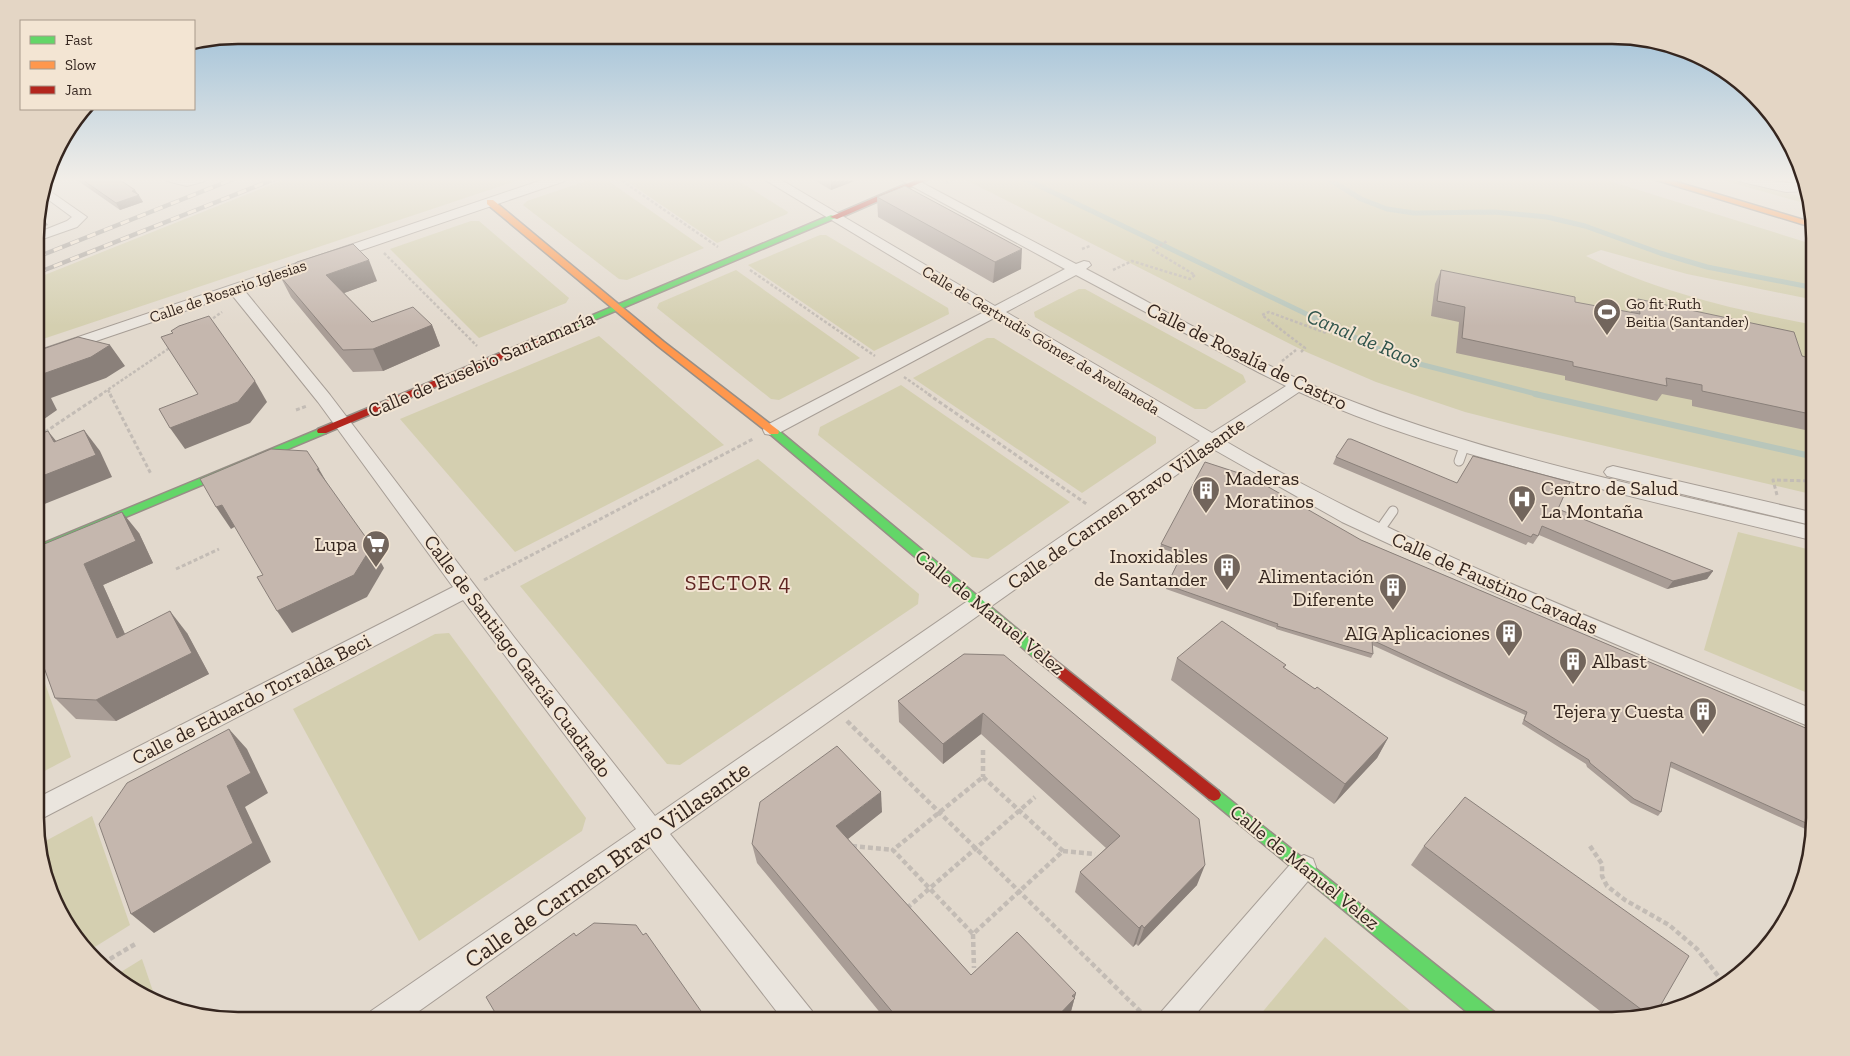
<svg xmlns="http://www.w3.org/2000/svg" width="1850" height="1056" viewBox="0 0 1850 1056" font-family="'Zilla Slab',serif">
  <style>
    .green { fill: #d4cfb0 }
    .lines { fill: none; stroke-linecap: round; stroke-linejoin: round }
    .stream-far1 { stroke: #b8c6bb; stroke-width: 5 }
    .stream { stroke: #b8c6bb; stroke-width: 6 }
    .lane-casing { stroke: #a79e96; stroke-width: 11 }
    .street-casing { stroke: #a79e96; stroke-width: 2 }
    .fast-casing { stroke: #978e86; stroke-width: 3 }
    .slow-casing { stroke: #978e86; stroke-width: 3 }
    .jam-casing { stroke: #978e86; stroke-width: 3 }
    .path-far2 { stroke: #c3bcb5; stroke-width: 2.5; stroke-dasharray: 3 2; stroke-linecap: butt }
    .path-far1 { stroke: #c3bcb5; stroke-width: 3; stroke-dasharray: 4 2.5; stroke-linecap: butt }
    .path { stroke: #c3bcb5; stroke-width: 4.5; stroke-dasharray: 5 3; stroke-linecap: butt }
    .lane { stroke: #eae5de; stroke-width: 9 }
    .street { fill: #eae5de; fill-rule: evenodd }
    .fast { fill: #63d668; fill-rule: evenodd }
    .slow { fill: #ff974d; fill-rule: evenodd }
    .jam { fill: #b3261e; fill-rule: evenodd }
    .rail-casing { stroke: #aaa49e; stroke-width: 4.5 }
    .rail { stroke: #f3e5d3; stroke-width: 3; stroke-dasharray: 9; stroke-linecap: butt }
    .wall { fill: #a99d96 }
    .shaded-wall { fill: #8a807a }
    .building { fill: #c5b7ae; stroke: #8a807a }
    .labels { text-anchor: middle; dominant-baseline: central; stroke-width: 4; stroke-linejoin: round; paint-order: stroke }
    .far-street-label { font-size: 16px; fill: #35261f; stroke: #f3e5d3 }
    .far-poi-label { font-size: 16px; fill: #35261f; stroke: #f3e5d3; text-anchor: start }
    .street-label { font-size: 20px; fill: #35261f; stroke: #f3e5d3 }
    .poi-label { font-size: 20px; fill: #35261f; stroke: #f3e5d3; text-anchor: end }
    .water-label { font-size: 21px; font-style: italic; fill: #2f544c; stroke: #f3e5d3 }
    .quarter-label { font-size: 22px; letter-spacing: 1px; fill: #5f2521; stroke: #f3e5d3 }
    .near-street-label { font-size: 24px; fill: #35261f; stroke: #f3e5d3 }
    .rim { fill: none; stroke: #35261f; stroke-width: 2.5 }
  </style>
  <rect width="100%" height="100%" fill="#e2d9cd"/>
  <g class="green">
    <polygon points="288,178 525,178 37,341 37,278"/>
    <polygon points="595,178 604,178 704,248 627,280 619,279 523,205 527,201"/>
    <polygon points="622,178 734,178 788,212 787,214 717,243"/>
    <path d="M962 178H1600L1815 245V300L1687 274 1601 250 1586 256C1657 292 1736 310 1815 325V495L1520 426 1465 412 1376 382 1304 351Z"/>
    <polygon points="1715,178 1731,178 1810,199 1811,205"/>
    <polygon points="471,221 479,221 569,298 566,303 479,338 390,249"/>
    <polygon points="820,235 826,235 948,308 949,314 874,351 748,265"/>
    <polygon points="736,270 860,358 779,400 771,399 657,308 659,303"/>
    <polygon points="1079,289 1085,289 1243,375 1246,382 1206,409 1195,409 1035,317 1034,312"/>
    <polygon points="599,336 724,445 515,552 400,419"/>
    <polygon points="987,338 994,338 1156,437 1156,443 1082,493 913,378"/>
    <polygon points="901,385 1070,502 988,559 972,557 818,435 820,427"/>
    <polygon points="758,459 919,594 918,604 680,765 667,764 520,586"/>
    <polygon points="1738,532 1815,551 1815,696 1704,650"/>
    <polygon points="449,633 586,818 582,831 419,941 293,709 435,634"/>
    <polygon points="41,672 71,757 37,775 37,674"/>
    <polygon points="92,816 130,925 90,950 69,931 40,844"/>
    <polygon points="1325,937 1422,1021 1255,1021"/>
    <polygon points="142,959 157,1003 136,994 116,975"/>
  </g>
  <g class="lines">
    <g class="stream-far1">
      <polyline points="1023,178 1400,359 1540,395"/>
      <polyline points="1327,178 1361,199 1387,209 1414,213 1494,212 1547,217 1585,226 1660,253 1707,267 1815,288"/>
    </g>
    <polyline class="stream" points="1535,394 1815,457"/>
    <g class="lane-casing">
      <g id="lane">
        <polyline points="1459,461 1464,447"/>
        <polyline points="1379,531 1393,511"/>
      </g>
    </g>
    <g class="street-casing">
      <g id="street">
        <polygon points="165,178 207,178 205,181 187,186 167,181"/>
        <path d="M548 178H567L565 181 244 290 330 395 514 637 655 816 1200 441 994 318 777 434 771 435 765 434 763 430 765 426 984 312 762 178H778L995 306 1065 269 897 178H913L1076 264 1084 261 1089 262 1091 265 1086 269C1176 316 1264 369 1359 404 1506 460 1662 491 1815 527V541C1725 519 1635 498 1546 475 1463 453 1378 428 1299 392L1225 441C1411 550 1615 627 1815 710V729L1491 591 1342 522 1213 449 670 834 812 1011 816 1021H784L650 847 405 1021H367L371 1011 636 829 463 600 37 821V798L453 587 318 402 232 295 37 361V351ZM1076 275 1260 373 1286 386 1212 433 1006 312Z"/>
        <path d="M1736 178C1760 178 1783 184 1807 184L1808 191 1786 192 1738 181Z"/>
        <polygon points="44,187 87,217 77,227 37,241 37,233 67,221 72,217 42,195"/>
        <polygon points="1613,466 1815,513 1815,526 1607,476 1604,472 1607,468"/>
        <polygon points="1304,855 1313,859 1316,867 1313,875 1190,1021 1158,1021 1162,1011 1295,859"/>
      </g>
    </g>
    <g class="fast-casing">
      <g id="fast">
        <polygon points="831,215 838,217 544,341 538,341 536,339"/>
        <polygon points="322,428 327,431 326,433 37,554 37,546"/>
        <polygon points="774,429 778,430 1046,653 1048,657 1046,661 1042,662 1038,661 770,434 769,432"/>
        <polygon points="1214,789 1219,791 1498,1015 1500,1021 1478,1021 1209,799 1207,795 1209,791"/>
      </g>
    </g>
    <g class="slow-casing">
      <g id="slow">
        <polygon points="1650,178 1663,178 1814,223 1815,228"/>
        <polygon points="487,200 493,200 664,342 778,430 779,432 778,434 770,434 658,346 487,204"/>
      </g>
    </g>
    <g class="jam-casing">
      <g id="jam">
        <polygon points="920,178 929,179 837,219 830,217"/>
        <polygon points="541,336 544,337 544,341 326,433 318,433 317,431 318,429"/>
        <polygon points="1042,652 1046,653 1219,791 1221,795 1219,799 1214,801 1209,799 1038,661 1036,657 1038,653"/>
      </g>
    </g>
    <g class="path-far2">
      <polyline points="618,178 718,247"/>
      <polyline points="946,183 957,178"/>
      <polyline points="1082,249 1090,246"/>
      <polyline points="384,253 477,346"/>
      <polyline points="750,270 875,356"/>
      <polyline points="1113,270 1132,261 1190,279 1195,275 1153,250 1167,241"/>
      <polyline points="209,321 222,312"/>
      <polyline points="1301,352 1305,348 1262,315 1269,312 1326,333 1340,323"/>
      <polyline points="1282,361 1296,350"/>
      <polyline points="904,377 930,395"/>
      <polyline points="108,390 111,395"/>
      <polyline points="100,395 171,347"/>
    </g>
    <g class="path-far1">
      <polyline points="110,394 151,474"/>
      <polyline points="928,394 1088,505"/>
      <polyline points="296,410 307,406"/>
      <polyline points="45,432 102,394"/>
      <polyline points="1777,495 1773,480 1815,481"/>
      <polyline points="176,569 219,549"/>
      <polyline points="484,580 753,439"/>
    </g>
    <g class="path">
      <polyline points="847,721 1148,1019"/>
      <polyline points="983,750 983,777"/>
      <polygon points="983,777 1063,851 973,934 893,850"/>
      <polyline points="852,846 893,850"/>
      <polyline points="1590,846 1602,864 1602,876 1607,886 1625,900 1669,925 1697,949 1726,986"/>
      <polyline points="1063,851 1095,854"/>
      <polyline points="907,908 1035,797"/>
      <polyline points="973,934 974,968"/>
      <polyline points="103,963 137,943"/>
    </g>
    <use href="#lane" class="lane"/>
    <use href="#street" class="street"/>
    <use href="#fast" class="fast"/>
    <use href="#slow" class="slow"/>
    <use href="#jam" class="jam"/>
    <g class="rail-casing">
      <g id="rail">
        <polyline points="37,257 236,178"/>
        <polyline points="37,273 277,178"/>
      </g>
    </g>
    <use href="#rail" class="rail"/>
  </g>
  <g class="wall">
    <polygon points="74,178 117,178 139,195 143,202 120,210"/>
    <polygon points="811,178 857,178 857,180 831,190"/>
    <polygon points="877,197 1021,269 993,283 878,217"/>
    <polygon points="1441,270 1575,302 1630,313 1638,299 1802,356 1815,374 1815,426 1810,431 1692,406 1692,400 1662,394 1657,401 1565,380 1565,376 1456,353 1459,322 1431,316 1435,284"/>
    <polygon points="280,276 377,281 344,293 372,322 432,325 440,346 383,371 353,372 291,297"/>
    <polygon points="1336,457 1457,483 1558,509 1713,571 1707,579 1667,589 1539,535 1533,544 1528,542 1526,545 1333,464"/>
    <polygon points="139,533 153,563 103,585 125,634 187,633 209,674 116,721 76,719 55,698 37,648"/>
    <polygon points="1361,540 1815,732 1814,833 1670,767 1661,812 1658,816 1631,803 1587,767 1586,764 1522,724 1525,715 1372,645 1373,654 1371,658 1276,629 1276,628 1166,589 1167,585 1181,555 1160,548 1161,544"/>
    <polygon points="964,654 1197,885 1138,946 1136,944 1133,947 1075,892 1080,872 1106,848 981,734 943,764 899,722 898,701"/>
    <polygon points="1177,658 1286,665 1284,668 1315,689 1388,738 1377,758 1334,804 1171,680"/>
    <polygon points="882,812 848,839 971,975 1076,993 1070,1015 1065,1021 887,1021 757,863 752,844"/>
    <polygon points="1424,846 1655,1015 1626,1021 1613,1021 1411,865"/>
  </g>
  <g class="shaded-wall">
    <polygon points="831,178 857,178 857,180 831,190"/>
    <polygon points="135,190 143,202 120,210 116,203 132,191"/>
    <polygon points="43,218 48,225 37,229 37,220"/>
    <polygon points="1022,249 1021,269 993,283 995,262"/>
    <polygon points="369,260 377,281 336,296 326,275"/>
    <polygon points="432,325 440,346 383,371 373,349"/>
    <polygon points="110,345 125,366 106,378 51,398 57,410 37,424 37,376"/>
    <polygon points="255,381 267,402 250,423 185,449 170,428"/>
    <polygon points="84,430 100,451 112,477 37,507 37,478"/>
    <polygon points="48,431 65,452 54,442"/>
    <polygon points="317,469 319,469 331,490"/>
    <polygon points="222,505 236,526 231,529 216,507"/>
    <polygon points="122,512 139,533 153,563 103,585 136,659 117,638 84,564"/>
    <polygon points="372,546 384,568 367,597 292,633 277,611"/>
    <polygon points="1713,571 1707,579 1667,589 1673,581"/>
    <polygon points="170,611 187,633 209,674 116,721 96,700"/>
    <polygon points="983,713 981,734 943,764 943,744"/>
    <polygon points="229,729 247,749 268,793 245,807 271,862 154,933 131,914 227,786"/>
    <polygon points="1388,738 1377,758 1334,804 1345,784"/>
    <polygon points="881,792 882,812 839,846 836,826"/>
    <polygon points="1205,865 1197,885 1138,946 1144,928"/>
    <polygon points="1142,925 1136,944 1133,947 1139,928"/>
    <polygon points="1076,993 1070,1015 1065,1021 1053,1021"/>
  </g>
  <g class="building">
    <polygon points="80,178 117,178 135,190 132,191 139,195 116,203"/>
    <polygon points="905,186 1022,249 995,262 877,197"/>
    <polygon points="37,213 43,218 37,220"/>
    <polygon points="353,244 369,260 326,275 372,322 413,307 432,325 373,349 343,350 280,276 297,262"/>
    <polygon points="1441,270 1575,297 1575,302 1640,314 1638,299 1794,332 1802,356 1809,358 1815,374 1815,415 1702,391 1702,385 1666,378 1667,386 1573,366 1573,362 1462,338 1465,307 1437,301"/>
    <polygon points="209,316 255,381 238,402 170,428 159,409 198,394 161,337 173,333 171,331 179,326"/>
    <polygon points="78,337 110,345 91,357 37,376 37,351"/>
    <polygon points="37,379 41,389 37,392"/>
    <polygon points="84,430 96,455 37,478 37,435 48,431 54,442"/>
    <polygon points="1348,439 1351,439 1457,483 1473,456 1570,482 1558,509 1713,571 1673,581 1542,526 1538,536 1533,534 1531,537 1336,457"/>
    <polygon points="271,449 307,451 319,469 317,469 372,546 354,575 277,611 257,577 263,575 222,505 216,507 200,479"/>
    <polygon points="1205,462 1251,477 1361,540 1815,732 1815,827 1671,762 1661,812 1634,799 1590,763 1589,760 1524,720 1527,712 1372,640 1373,654 1277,626 1278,624 1167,585 1183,552 1161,544"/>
    <polygon points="122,512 136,541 84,564 117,638 170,611 192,653 96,700 55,698 37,648 37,547"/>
    <polygon points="1222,621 1286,665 1283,667 1315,689 1317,687 1388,738 1345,784 1177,658"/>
    <polygon points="964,654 1004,655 1199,819 1205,865 1144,928 1142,925 1139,928 1080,872 1120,836 983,713 943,744 898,701"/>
    <polygon points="229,729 251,773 227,786 253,843 131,914 99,824 127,783"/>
    <polygon points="837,746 881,792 836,826 971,975 1017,932 1076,993 1072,996 1075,998 1053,1021 900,1021 752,844 760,802"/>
    <polygon points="1465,797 1689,956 1655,1015 1650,1016 1424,846"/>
    <polygon points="594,923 636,925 643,935 646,933 708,1021 590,1021 589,1019 586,1021 500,1021 486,997 574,933 576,936"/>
  </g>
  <linearGradient id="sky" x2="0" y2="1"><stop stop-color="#95bbd6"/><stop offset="0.55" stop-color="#f2eee8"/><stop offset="1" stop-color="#f2eee8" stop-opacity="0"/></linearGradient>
  <rect width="1850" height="326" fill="url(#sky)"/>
  <defs>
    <g id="stadium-pin" transform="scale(1.4375)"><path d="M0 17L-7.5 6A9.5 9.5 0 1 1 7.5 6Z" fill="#72655c" stroke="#f3e5d3"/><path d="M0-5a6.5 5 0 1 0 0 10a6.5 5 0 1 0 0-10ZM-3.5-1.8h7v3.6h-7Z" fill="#fff"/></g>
    <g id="building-pin" transform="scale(1.4375)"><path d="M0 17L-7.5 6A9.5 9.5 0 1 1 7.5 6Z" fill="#72655c" stroke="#f3e5d3"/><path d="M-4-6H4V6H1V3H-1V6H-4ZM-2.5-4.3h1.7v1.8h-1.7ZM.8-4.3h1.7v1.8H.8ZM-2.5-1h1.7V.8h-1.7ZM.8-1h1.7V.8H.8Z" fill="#fff"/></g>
    <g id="hospital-pin" transform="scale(1.4375)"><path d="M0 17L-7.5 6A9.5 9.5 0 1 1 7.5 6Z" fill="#72655c" stroke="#f3e5d3"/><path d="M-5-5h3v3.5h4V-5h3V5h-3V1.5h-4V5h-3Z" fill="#fff"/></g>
    <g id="supermarket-pin" transform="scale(1.4375)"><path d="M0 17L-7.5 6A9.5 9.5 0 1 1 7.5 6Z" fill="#72655c" stroke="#f3e5d3"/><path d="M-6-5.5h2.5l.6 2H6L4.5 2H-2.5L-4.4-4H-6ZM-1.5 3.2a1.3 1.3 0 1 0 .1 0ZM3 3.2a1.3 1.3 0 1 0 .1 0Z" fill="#fff"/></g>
  </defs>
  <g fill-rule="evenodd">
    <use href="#stadium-pin" x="1607" y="312"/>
    <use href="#building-pin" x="1206" y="490"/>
    <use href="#hospital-pin" x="1522" y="499"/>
    <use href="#supermarket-pin" x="376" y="544"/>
    <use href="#building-pin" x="1227" y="567"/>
    <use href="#building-pin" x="1393" y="587"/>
    <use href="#building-pin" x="1509" y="633"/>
    <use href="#building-pin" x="1573" y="661"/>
    <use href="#building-pin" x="1703" y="711"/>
  </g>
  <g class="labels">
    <g class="far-street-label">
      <text transform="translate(228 291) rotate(-19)">Calle de Rosario Iglesias</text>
      <text transform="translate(1041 340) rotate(31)">Calle de Gertrudis Gómez de Avellaneda</text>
    </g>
    <g class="far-poi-label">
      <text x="1626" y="303">Go fit Ruth<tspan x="1626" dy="18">Beitia (Santander)</tspan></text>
    </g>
    <g class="street-label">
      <text transform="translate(1247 356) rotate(26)">Calle de Rosalía de Castro</text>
      <text transform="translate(481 364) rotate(-23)">Calle de Eusebio Santamaría</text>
      <text transform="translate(1126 503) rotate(-35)">Calle de Carmen Bravo Villasante</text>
      <text transform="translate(1495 583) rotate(24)">Calle de Faustino Cavadas</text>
      <text transform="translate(990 612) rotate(39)">Calle de Manuel Velez</text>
      <text transform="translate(518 656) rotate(53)">Calle de Santiago García Cuadrado</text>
      <text transform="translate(251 699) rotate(-27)">Calle de Eduardo Torralda Beci</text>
      <text transform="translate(1305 867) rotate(39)">Calle de Manuel Velez</text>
    </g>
    <g class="poi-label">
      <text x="1225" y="478" text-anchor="start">Maderas<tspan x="1225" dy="23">Moratinos</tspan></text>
      <text x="1541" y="488" text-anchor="start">Centro de Salud<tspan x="1541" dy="23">La Montaña</tspan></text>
      <text x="357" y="544">Lupa</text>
      <text x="1208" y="556">Inoxidables<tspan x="1208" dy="23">de Santander</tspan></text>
      <text x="1374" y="576">Alimentación<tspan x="1374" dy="23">Diferente</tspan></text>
      <text x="1490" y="633">AIG Aplicaciones</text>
      <text x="1592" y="661" text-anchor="start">Albast</text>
      <text x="1684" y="711">Tejera y Cuesta</text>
    </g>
    <g class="water-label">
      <text transform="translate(1364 338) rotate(23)">Canal de Raos</text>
    </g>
    <g class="quarter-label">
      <text x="738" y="582">SECTOR 4</text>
    </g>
    <g class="near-street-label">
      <text transform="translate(607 864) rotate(-35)">Calle de Carmen Bravo Villasante</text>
    </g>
  </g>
  <path d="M0 0H1850V1056H0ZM238 44H1612A194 194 0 0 1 1806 238V818A194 194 0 0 1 1612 1012H238A194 194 0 0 1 44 818V238A194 194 0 0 1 238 44Z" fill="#e4d6c5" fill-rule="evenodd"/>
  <path class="rim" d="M238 44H1612A194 194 0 0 1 1806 238V818A194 194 0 0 1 1612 1012H238A194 194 0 0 1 44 818V238A194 194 0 0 1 238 44Z"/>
  <rect x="20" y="20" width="175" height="90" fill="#f3e5d3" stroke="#a7998b"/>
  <rect x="30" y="36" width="25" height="8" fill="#63d668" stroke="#a7998b"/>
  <text x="65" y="45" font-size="15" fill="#35261f">Fast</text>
  <rect x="30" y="61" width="25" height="8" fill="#ff974d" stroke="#a7998b"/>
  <text x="65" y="70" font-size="15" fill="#35261f">Slow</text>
  <rect x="30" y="86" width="25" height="8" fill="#b3261e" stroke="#a7998b"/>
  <text x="65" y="95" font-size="15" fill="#35261f">Jam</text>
</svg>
